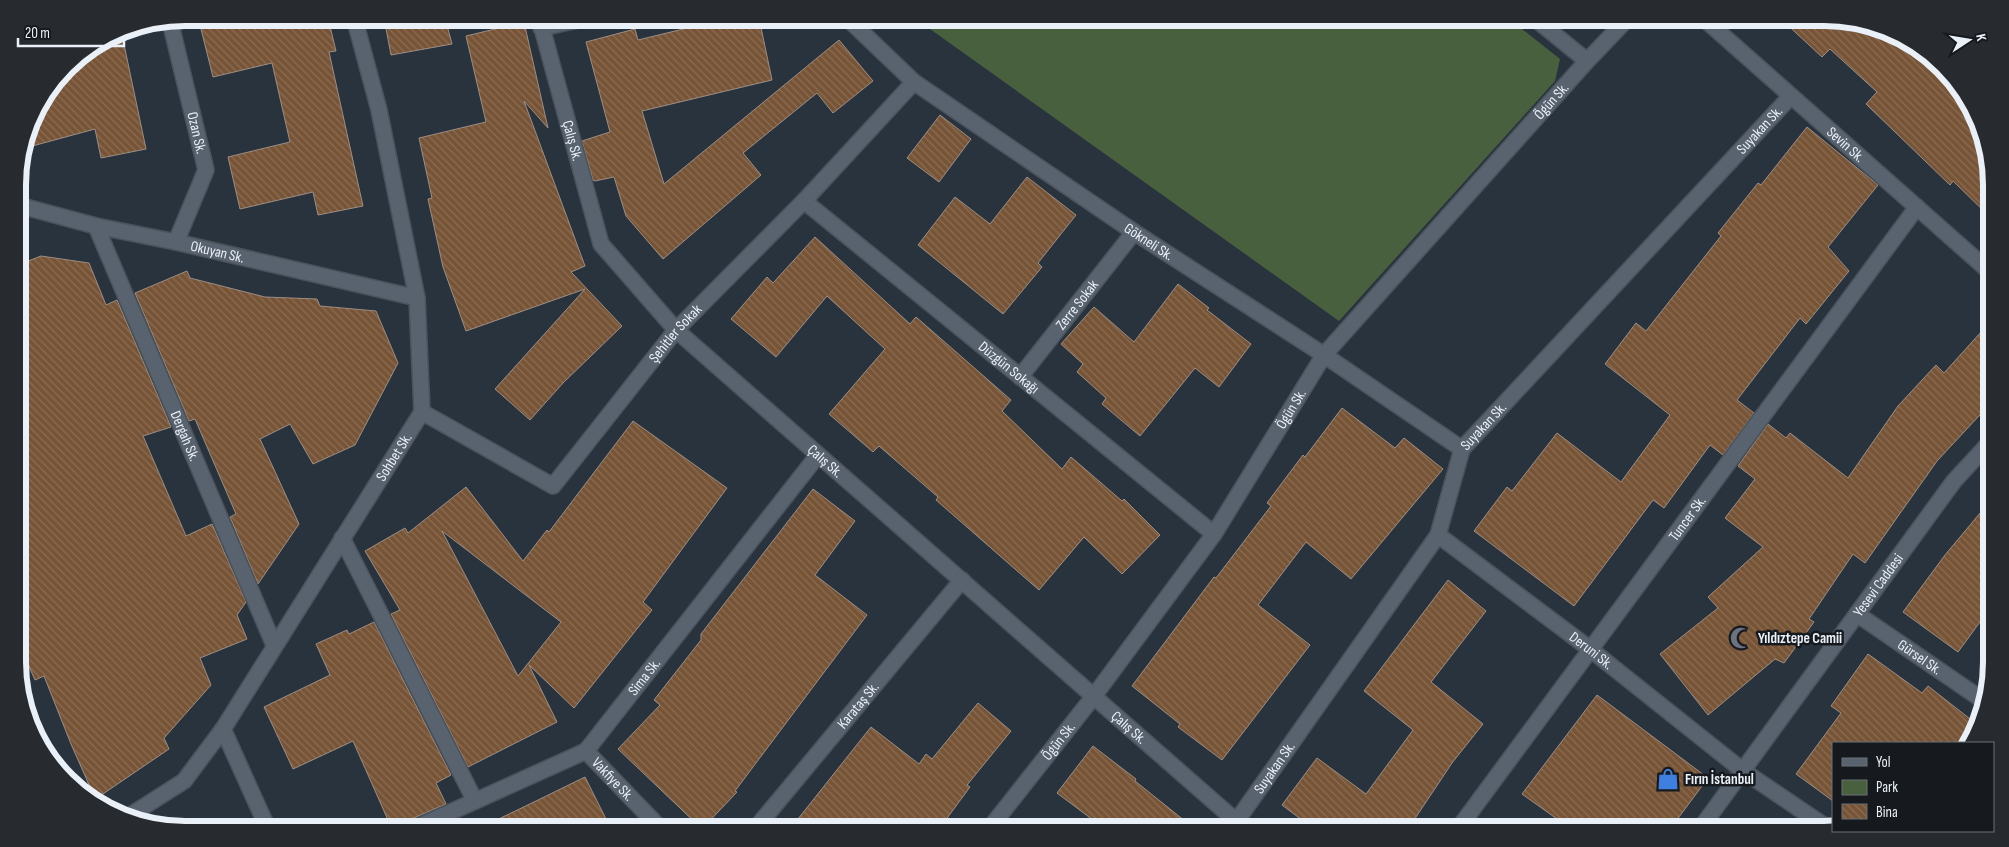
<svg xmlns="http://www.w3.org/2000/svg" width="2009" height="847" viewBox="0 0 2009 847" font-family="'Sofia Sans Condensed',sans-serif">
  <style>
    .green { fill: #49603e }
    .building { fill: url(#building-back-hatch); stroke: #9d8e83; fill-rule: evenodd }
    .lines { fill: none; stroke-linecap: round; stroke-linejoin: round }
    .street-casing { stroke: #4a525b; stroke-width: 18 }
    .secondary-casing { stroke: #4a525b; stroke-width: 18 }
    .street { stroke: #58636f; stroke-width: 15 }
    .secondary { stroke: #58636f; stroke-width: 15 }
    .labels { text-anchor: middle; dominant-baseline: central; stroke-width: 5; stroke-linejoin: round; paint-order: stroke }
    .street-label { font-size: 15px; fill: #eaf0f7; stroke: #161a1f }
    .poi-label { font-size: 15px; font-weight: bold; fill: #eaf0f7; stroke: #161a1f; text-anchor: start }
    .rim { fill: none; stroke: #eaf0f7; stroke-width: 6 }
  </style>
  <defs>
    <pattern id="building-back-hatch" width="6" height="6" patternUnits="userSpaceOnUse" patternTransform="scale(1.25)"><rect width="6" height="6" fill="#775436"/><path d="M-1 5l2 2M0 0l6 6M5-1l2 2" fill="none" stroke="#8a6d54"/></pattern>
  </defs>
  <rect width="100%" height="100%" fill="#29333e"/>
  <polygon class="green" points="927,18 1508,18 1560,59 1555,81 1339,321 923,24"/>
  <g class="building">
    <polygon points="231,18 328,18 336,51 329,52 363,206 318,215 313,192 240,209 228,157 290,142 272,63 213,77 200,25"/>
    <polygon points="384,18 445,18 452,44 391,55"/>
    <polygon points="707,18 759,18 772,80 642,111 664,184 839,40 873,81 833,113 817,93 743,153 761,175 663,259 626,216 614,177 595,181 593,180 582,141 610,132 586,42 635,29 638,40 708,23"/>
    <polygon points="1780,18 1824,18 1888,30 1932,64 1960,91 1990,164 1990,217 1953,181 1950,185 1866,104 1877,92 1830,49 1822,57"/>
    <polygon points="524,22 548,128 524,101 585,266 571,272 622,326 563,383 530,420 495,389 585,289 466,331 443,267 428,199 432,198 419,138 486,122 466,36"/>
    <polygon points="121,30 146,149 101,158 95,129 25,148 35,111 74,59"/>
    <polygon points="940,115 971,139 939,182 907,158"/>
    <polygon points="1807,127 1878,185 1828,247 1849,271 1806,324 1800,318 1737,400 1754,413 1723,455 1710,445 1664,508 1653,500 1574,606 1474,531 1507,487 1512,491 1557,433 1621,482 1670,415 1605,364 1636,323 1646,331 1721,236 1718,233 1758,183 1761,185"/>
    <polygon points="1027,177 1076,215 1038,263 1042,267 1003,314 918,245 955,197 990,224"/>
    <polygon points="815,237 910,324 916,317 1011,400 1002,411 1062,469 1071,457 1122,501 1124,499 1160,535 1122,574 1084,537 1039,590 936,500 938,497 879,446 873,452 829,414 885,349 827,296 776,357 731,319 767,277 773,283"/>
    <polygon points="41,256 89,263 106,305 117,300 171,427 143,436 186,536 212,524 246,602 237,615 247,639 200,658 211,685 164,738 169,749 97,798 94,796 71,744 44,676 35,680 19,644 18,265"/>
    <polygon points="187,271 190,278 265,297 317,299 320,306 376,311 398,363 355,445 313,464 290,424 260,439 299,524 258,584 230,517 236,514 195,419 189,421 135,293"/>
    <polygon points="1178,284 1209,308 1207,310 1251,344 1219,387 1195,368 1140,436 1102,404 1106,398 1077,372 1083,364 1061,344 1094,307 1134,342"/>
    <polygon points="1991,321 1991,403 1937,461 1865,563 1853,554 1809,619 1814,622 1784,663 1775,659 1708,715 1660,654 1718,608 1708,597 1763,547 1725,518 1755,479 1738,466 1768,424 1786,438 1790,433 1848,478 1898,406 1936,365 1944,373"/>
    <polygon points="1342,408 1395,448 1404,438 1443,469 1351,579 1306,542 1258,605 1310,645 1222,760 1178,727 1180,724 1132,686 1214,577 1216,578 1271,506 1267,503 1303,455 1305,457"/>
    <path d="M633 421 727 488 643 602 652 610 574 708 529 665 557 722 468 767 391 614 400 610 365 551 405 528 408 533 466 487 523 561 547 530 549 532ZM442 531 561 622 518 676Z"/>
    <polygon points="813,489 855,521 815,575 867,615 735,791 737,792 702,829 618,749 660,705 654,700 701,640 701,634"/>
    <polygon points="1991,500 1991,607 1958,652 1903,612 1945,555"/>
    <polygon points="1448,580 1486,611 1431,682 1483,724 1452,763 1408,829 1314,829 1282,805 1317,758 1366,794 1413,730 1364,691"/>
    <polygon points="374,622 451,775 436,783 446,804 409,820 404,829 392,829 353,741 293,769 264,707 330,675 316,644 347,630 349,634"/>
    <polygon points="1868,654 1922,693 1928,686 1979,726 1965,743 1833,743 1833,801 1796,774 1841,713 1831,706"/>
    <polygon points="1597,695 1708,778 1670,829 1571,829 1522,794"/>
    <polygon points="978,703 1011,731 967,785 970,787 939,829 790,829 871,727 919,764 926,754 932,759"/>
    <polygon points="1093,746 1136,779 1135,781 1195,829 1105,829 1057,793"/>
    <polygon points="585,777 611,829 478,829 536,801"/>
  </g>
  <g class="lines">
    <g class="street-casing">
      <g id="street">
        <path id="s1" d="M539 17 601 244 676 330 1245 829"/>
        <path id="s2" d="M846 17 914 82 1134 232 1324 355 1462 449"/>
        <polyline points="1533,17 1587,61"/>
        <path id="s3" d="M1702 17 1990 272"/>
        <path id="s4" d="M170 21 206 170 176 242"/>
        <polyline points="541,28 592,17"/>
        <path id="s5" d="M804 201 1214 534"/>
        <path id="s6" d="M18 205 96 226 176 242 417 298"/>
        <path id="s7" d="M96 226 274 645"/>
        <path id="s8" d="M1020 377 1134 232"/>
        <path id="s9" d="M422 412 553 486 676 330 804 201 914 82"/>
        <path id="s10" d="M1438 535 1590 649 1742 770 1829 829"/>
        <polyline points="342,538 475,801"/>
        <path id="s11" d="M1857 614 1984 701"/>
        <polyline points="223,729 268,829"/>
        <path id="s12" d="M586 751 661 829"/>
        <path id="s13" d="M126 818 184 781 223 729 422 412 417 298 379 110 354 17"/>
        <path id="s14" d="M413 829 586 751 818 455"/>
        <path id="s15" d="M755 829 962 580"/>
        <path id="s16" d="M989 829 1094 696 1214 534 1324 355 1587 61 1629 17"/>
        <path id="s17" d="M1231 829 1438 535 1462 449 1791 96"/>
        <path id="s18" d="M1458 829 1917 207"/>
      </g>
    </g>
    <g class="secondary-casing">
      <g id="secondary">
        <path id="s19" d="M1700 829 1954 481 1991 441"/>
      </g>
    </g>
    <use href="#street" class="street"/>
    <use href="#secondary" class="secondary"/>
  </g>
  <defs>
    <g id="mosque-bare" transform="scale(1.725)"><path d="M3.5-4.9A6 6 0 1 0 3.5 4.9A5 5 0 1 1 3.5-4.9Z" fill="#6b7280" stroke="#161a1f" stroke-width="2.5" paint-order="stroke"/></g>
    <g id="shop-bare" transform="scale(1.725)"><path d="M-5-2.5h2.3a2.7 3.5 0 0 1 5.4 0H5L5.5 6h-11ZM-1.5-2.5h3a1.5 2.3 0 0 0-3 0Z" fill="#3f7fe0" stroke="#161a1f" stroke-width="2.5" paint-order="stroke"/></g>
  </defs>
  <g fill-rule="evenodd">
    <use href="#mosque-bare" x="1741" y="638"/>
    <use href="#shop-bare" x="1668" y="779"/>
  </g>
  <g class="labels">
    <g class="street-label">
      <text stroke="none"><textPath href="#s16" startOffset="922">Ögün Sk.</textPath></text>
      <text stroke="none"><textPath href="#s17" startOffset="885">Suyakan Sk.</textPath></text>
      <text stroke="none"><textPath href="#s4" startOffset="115">Ozan Sk.</textPath></text>
      <text stroke="none"><textPath href="#s1" startOffset="128">Çalış Sk.</textPath></text>
      <text stroke="none"><textPath href="#s3" startOffset="192">Sevin Sk.</textPath></text>
      <text stroke="none"><textPath href="#s2" startOffset="378">Gökneli Sk.</textPath></text>
      <text stroke="none"><textPath href="#s6" startOffset="205">Okuyan Sk.</textPath></text>
      <text stroke="none"><textPath href="#s8" startOffset="92">Zerre Sokak</textPath></text>
      <text stroke="none"><textPath href="#s9" startOffset="346">Şehitler Sokak</textPath></text>
      <text stroke="none"><textPath href="#s5" startOffset="264">Düzgün Sokağı</textPath></text>
      <text stroke="none"><textPath href="#s16" startOffset="518">Ögün Sk.</textPath></text>
      <text stroke="none"><textPath href="#s17" startOffset="480">Suyakan Sk.</textPath></text>
      <text stroke="none"><textPath href="#s7" startOffset="228">Dergah Sk.</textPath></text>
      <text stroke="none"><textPath href="#s13" startOffset="455">Sohbet Sk.</textPath></text>
      <text stroke="none"><textPath href="#s1" startOffset="548">Çalış Sk.</textPath></text>
      <text stroke="none"><textPath href="#s18" startOffset="386">Tuncer Sk.</textPath></text>
      <text stroke="none"><textPath href="#s19" startOffset="302">Yesevi Caddesi</textPath></text>
      <text stroke="none"><textPath href="#s10" startOffset="192">Deruni Sk.</textPath></text>
      <text stroke="none"><textPath href="#s11" startOffset="76">Gürsel Sk.</textPath></text>
      <text stroke="none"><textPath href="#s14" startOffset="284">Sima Sk.</textPath></text>
      <text stroke="none"><textPath href="#s15" startOffset="161">Karataş Sk.</textPath></text>
      <text stroke="none"><textPath href="#s1" startOffset="952">Çalış Sk.</textPath></text>
      <text stroke="none"><textPath href="#s16" startOffset="112">Ögün Sk.</textPath></text>
      <text stroke="none"><textPath href="#s17" startOffset="75">Suyakan Sk.</textPath></text>
      <text stroke="none"><textPath href="#s12" startOffset="39">Vakfiye Sk.</textPath></text>
    </g>
    <g class="poi-label">
      <text x="1758" y="638">Yıldıztepe Camii</text>
      <text x="1685" y="779">Fırın İstanbul</text>
    </g>
  </g>
  <path d="M0 0H2009V847H0ZM185 26H1824A159 159 0 0 1 1983 185V662A159 159 0 0 1 1824 821H185A159 159 0 0 1 26 662V185A159 159 0 0 1 185 26Z" fill="#272b30" fill-rule="evenodd"/>
  <path class="rim" d="M185 26H1824A159 159 0 0 1 1983 185V662A159 159 0 0 1 1824 821H185A159 159 0 0 1 26 662V185A159 159 0 0 1 185 26Z"/>
  <rect x="1832" y="742" width="162" height="90" fill="#161a1f" stroke="#6b7075"/>
  <rect x="1842" y="758" width="25" height="8" fill="#58636f" stroke="#6b7075"/>
  <text x="1876" y="767" font-size="15" fill="#eaf0f7">Yol</text>
  <rect x="1842" y="780" width="25" height="15" fill="#49603e" stroke="#6b7075"/>
  <text x="1876" y="792" font-size="15" fill="#eaf0f7">Park</text>
  <rect x="1842" y="804" width="25" height="15" fill="url(#building-back-hatch)" stroke="#6b7075"/>
  <text x="1876" y="817" font-size="15" fill="#eaf0f7">Bina</text>
  <g transform="translate(1969 40) rotate(78)" stroke="#161a1f" stroke-width="4" paint-order="stroke">
  <path d="M0-4L9 19L0 12L-9 19Z" fill="#eaf0f7"/>
  <text y="-8" font-size="14" font-weight="bold" text-anchor="middle" fill="#eaf0f7">K</text>
  </g>
  <path d="M18 38v8h106v-8" fill="none" stroke="#eaf0f7" stroke-width="2.5"/>
  <text x="25" y="38" font-size="15" fill="#eaf0f7" stroke="#161a1f" stroke-width="4" paint-order="stroke">20 m</text>
</svg>
